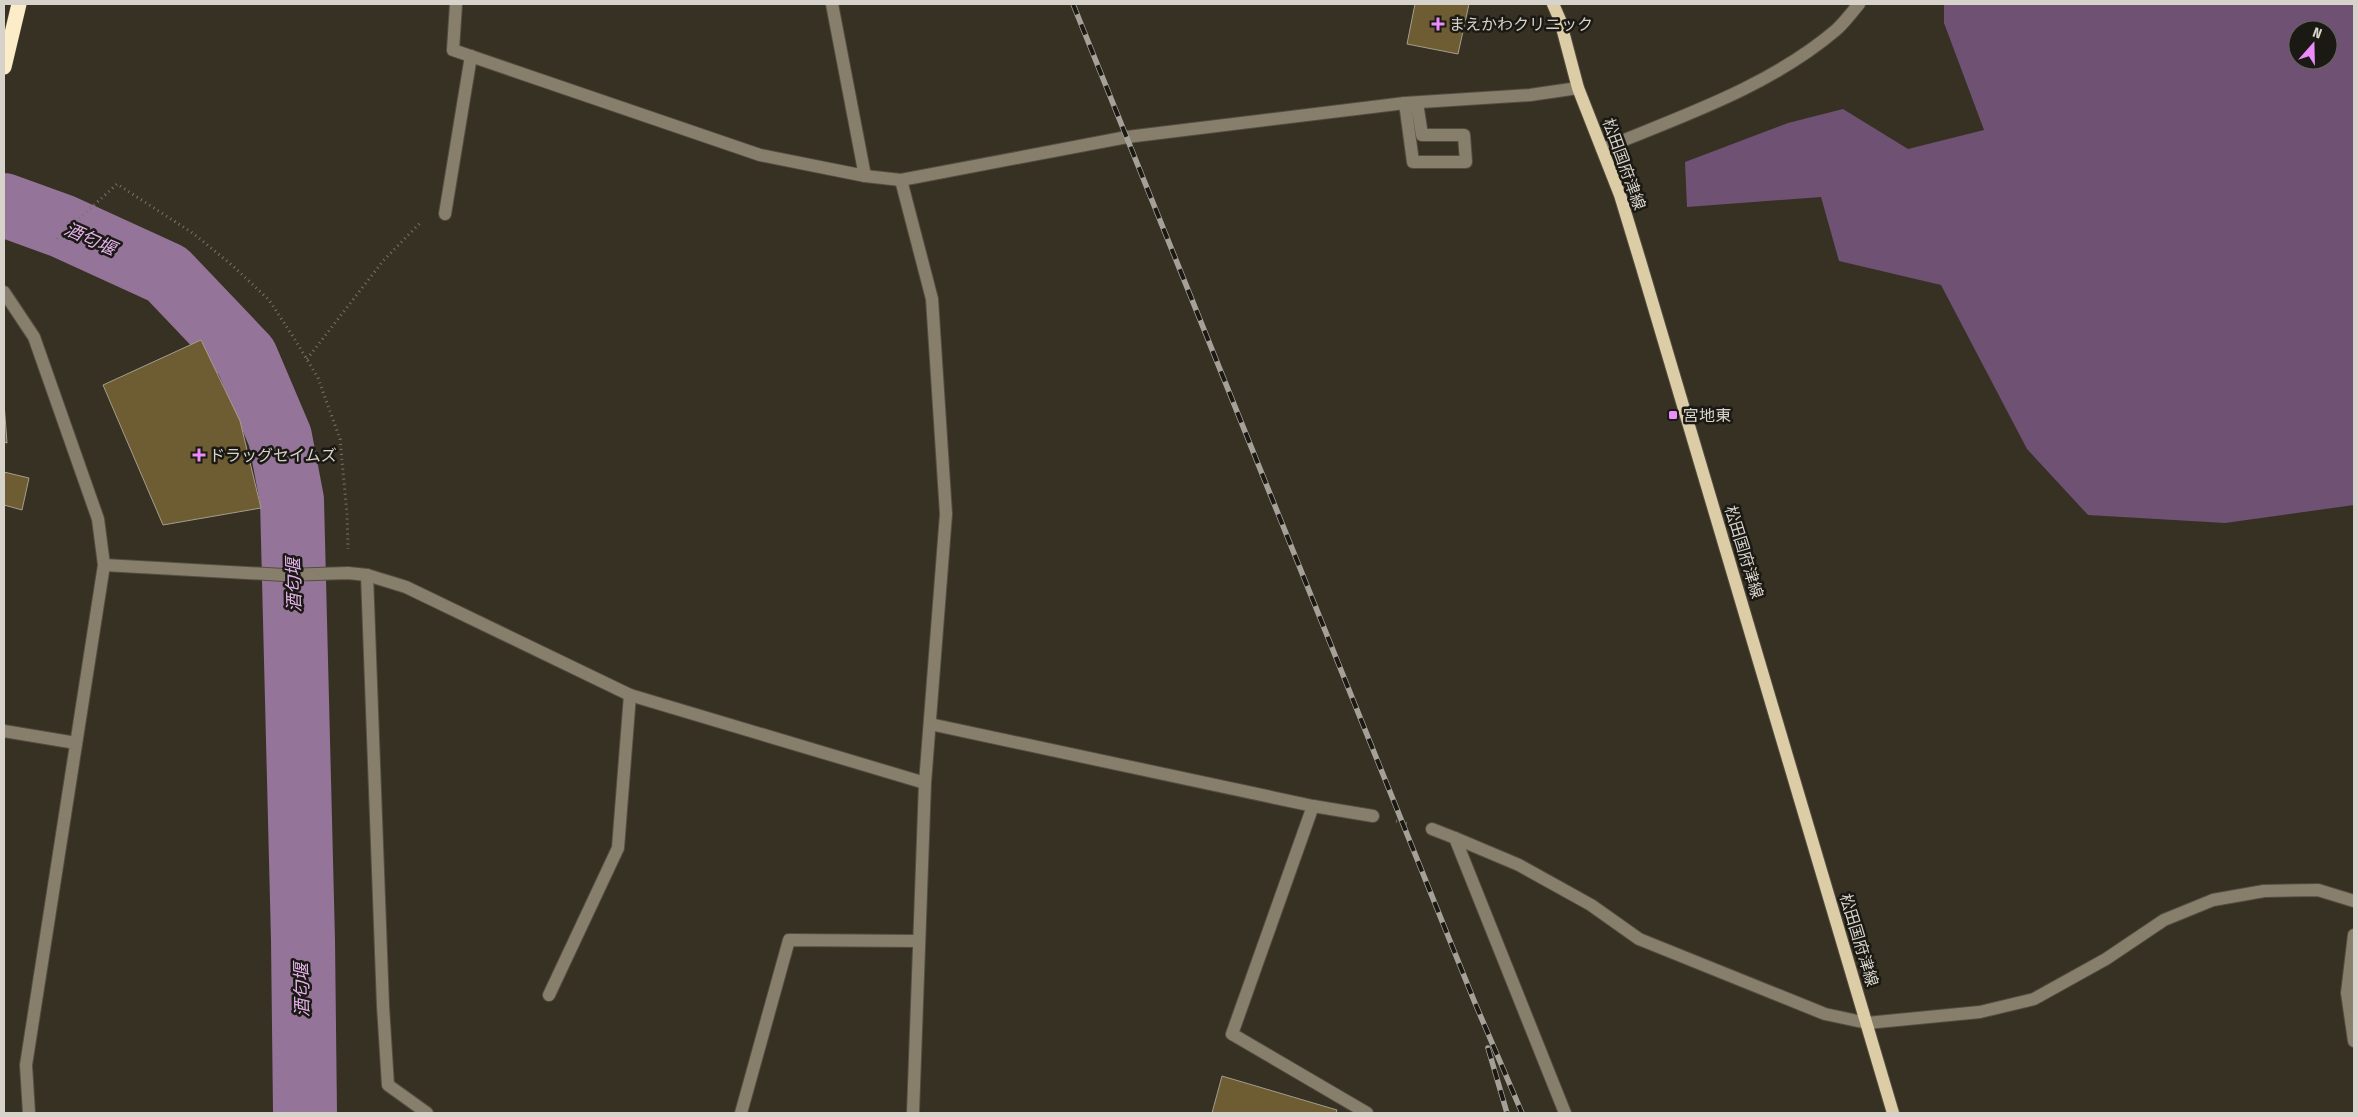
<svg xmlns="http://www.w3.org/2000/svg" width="2358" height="1117" viewBox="0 0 2358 1117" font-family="'Fira Sans Condensed','Noto Sans JP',sans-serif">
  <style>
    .forest { fill: #6f5173; fill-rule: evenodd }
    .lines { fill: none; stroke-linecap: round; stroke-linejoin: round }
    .river { stroke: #947498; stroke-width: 64 }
    .building { fill: #6e5d32; stroke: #a49e8e }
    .minor-casing { stroke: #534e41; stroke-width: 14 }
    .major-casing { stroke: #534e41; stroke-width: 14 }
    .highway-casing { stroke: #534e41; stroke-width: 16 }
    .path { stroke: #7a756a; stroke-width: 3; stroke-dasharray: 1 4; stroke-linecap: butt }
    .minor { stroke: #877f6c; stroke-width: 12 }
    .major { stroke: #ddcda6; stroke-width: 12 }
    .highway { stroke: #fcecc7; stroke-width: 15 }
    .rail-casing { stroke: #a6a198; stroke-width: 5.5 }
    .rail { stroke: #1b1913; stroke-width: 4; stroke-dasharray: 11; stroke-linecap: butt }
    .poi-dot { fill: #ec8cfa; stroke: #1b1913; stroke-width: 2 }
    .labels { text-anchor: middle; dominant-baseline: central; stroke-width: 5; stroke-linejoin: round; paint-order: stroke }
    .poi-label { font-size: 16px; fill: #d7d3cb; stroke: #1b1913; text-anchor: start }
    .street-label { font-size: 16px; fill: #d7d3cb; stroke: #1b1913 }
    .water-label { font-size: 18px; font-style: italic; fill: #e5b3ec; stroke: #1b1913 }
  </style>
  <rect width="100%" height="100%" fill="#363123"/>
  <path class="forest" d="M1944 4H2354V505L2225 523 2088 515 2027 449 1941 285 1839 261 1821 197 1687 207 1685 162 1788 123 1843 109 1908 149 1984 130 1944 23ZM2298 30H2328V60H2298Z"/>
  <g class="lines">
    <polyline class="river" points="4,205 62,226 167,274 246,357 280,437 292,500 303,940 305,1113"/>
  </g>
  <g class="building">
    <polygon points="1415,4 1469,4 1458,54 1407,44"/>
    <polygon points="201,340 240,421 261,508 163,525 103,385"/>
    <polygon points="4,403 7,443 4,442"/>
    <polygon points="4,472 29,478 22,510 4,505"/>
    <polygon points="1222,1076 1337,1110 1336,1113 1212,1113"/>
  </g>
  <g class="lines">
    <g class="minor-casing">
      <g id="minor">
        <polyline points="456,4 453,50 760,155 865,176 901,180 1127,137 1405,103 1530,95 1578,88"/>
        <polyline points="832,4 865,176"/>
        <polyline points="1405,103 1413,162 1466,162 1464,135 1422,135 1417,103"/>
        <path d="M1602 149C1682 116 1769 87 1836 30 1845 22 1852 12 1859 4"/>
        <polyline points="901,180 932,299 946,514 925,783 913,1113"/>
        <polyline points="445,214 471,56"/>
        <polyline points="4,292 34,337 98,519 104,565 26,1065 29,1113"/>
        <polyline points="104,565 284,575 348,573 367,575 406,587 630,695 925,783"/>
        <polyline points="367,575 383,1006 388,1085 427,1113"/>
        <polyline points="930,724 1313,806 1373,816"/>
        <polyline points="4,731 76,743"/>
        <polyline points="1313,806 1232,1034 1367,1113"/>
        <polyline points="1432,829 1455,838 1565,1113"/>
        <polyline points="1455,838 1519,865 1591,905 1639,939 1825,1014 1867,1023 1980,1012 2034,999 2106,959 2164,920 2213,900 2264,891 2318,890 2354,901"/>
        <polyline points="2354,935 2347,993 2354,1041"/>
        <polyline points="549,995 618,848 630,695"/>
        <polyline points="741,1113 789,940 918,941"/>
      </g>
    </g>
    <g class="major-casing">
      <polyline id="major" points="1553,4 1560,20 1578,88 1620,195 1641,264 1893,1113"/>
    </g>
    <g class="highway-casing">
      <polyline id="highway" points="4,67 19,4"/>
    </g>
    <g class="path">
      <polyline points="57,239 117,184 194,234 233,266 269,300 294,338 318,378 340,439 347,514 348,549"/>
      <polyline points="307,359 383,261 421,222"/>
      <polyline points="1396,821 1409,824"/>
    </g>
    <use href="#minor" class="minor"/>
    <use href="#major" class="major"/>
    <use href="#highway" class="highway"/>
    <g class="rail-casing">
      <g id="rail">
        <polyline points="1073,4 1475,1003 1522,1113"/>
        <polyline points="1488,1048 1507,1113"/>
      </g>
    </g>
    <use href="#rail" class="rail"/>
  </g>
  <g class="poi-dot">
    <path d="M1435.5 16.5h5v5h5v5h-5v5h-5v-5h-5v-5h5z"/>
    <rect x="1668" y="410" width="10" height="10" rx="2.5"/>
    <path d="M196.5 447.5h5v5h5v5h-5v5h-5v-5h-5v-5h5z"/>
  </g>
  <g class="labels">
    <g class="poi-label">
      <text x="1449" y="24">まえかわクリニック</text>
      <text x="1683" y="415">宮地東</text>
      <text x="209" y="455">ドラッグセイムズ</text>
    </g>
    <g class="street-label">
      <text transform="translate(1624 164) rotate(70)">松田国府津線</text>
      <text transform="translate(1744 552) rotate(73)">松田国府津線</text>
      <text transform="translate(1859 940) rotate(73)">松田国府津線</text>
    </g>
    <g class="water-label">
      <text transform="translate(90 239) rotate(24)">酒匂堰</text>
      <text transform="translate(294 585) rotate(-91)">酒匂堰</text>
      <text transform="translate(302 990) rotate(-91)">酒匂堰</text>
    </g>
  </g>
  <rect width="2358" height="1117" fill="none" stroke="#d7d3cb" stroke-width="10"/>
  <g transform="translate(2313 45) rotate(20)"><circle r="24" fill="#1b1913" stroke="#66635d"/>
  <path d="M0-4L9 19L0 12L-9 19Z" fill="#ec8cfa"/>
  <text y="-8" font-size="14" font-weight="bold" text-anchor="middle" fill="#d7d3cb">N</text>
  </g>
</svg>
